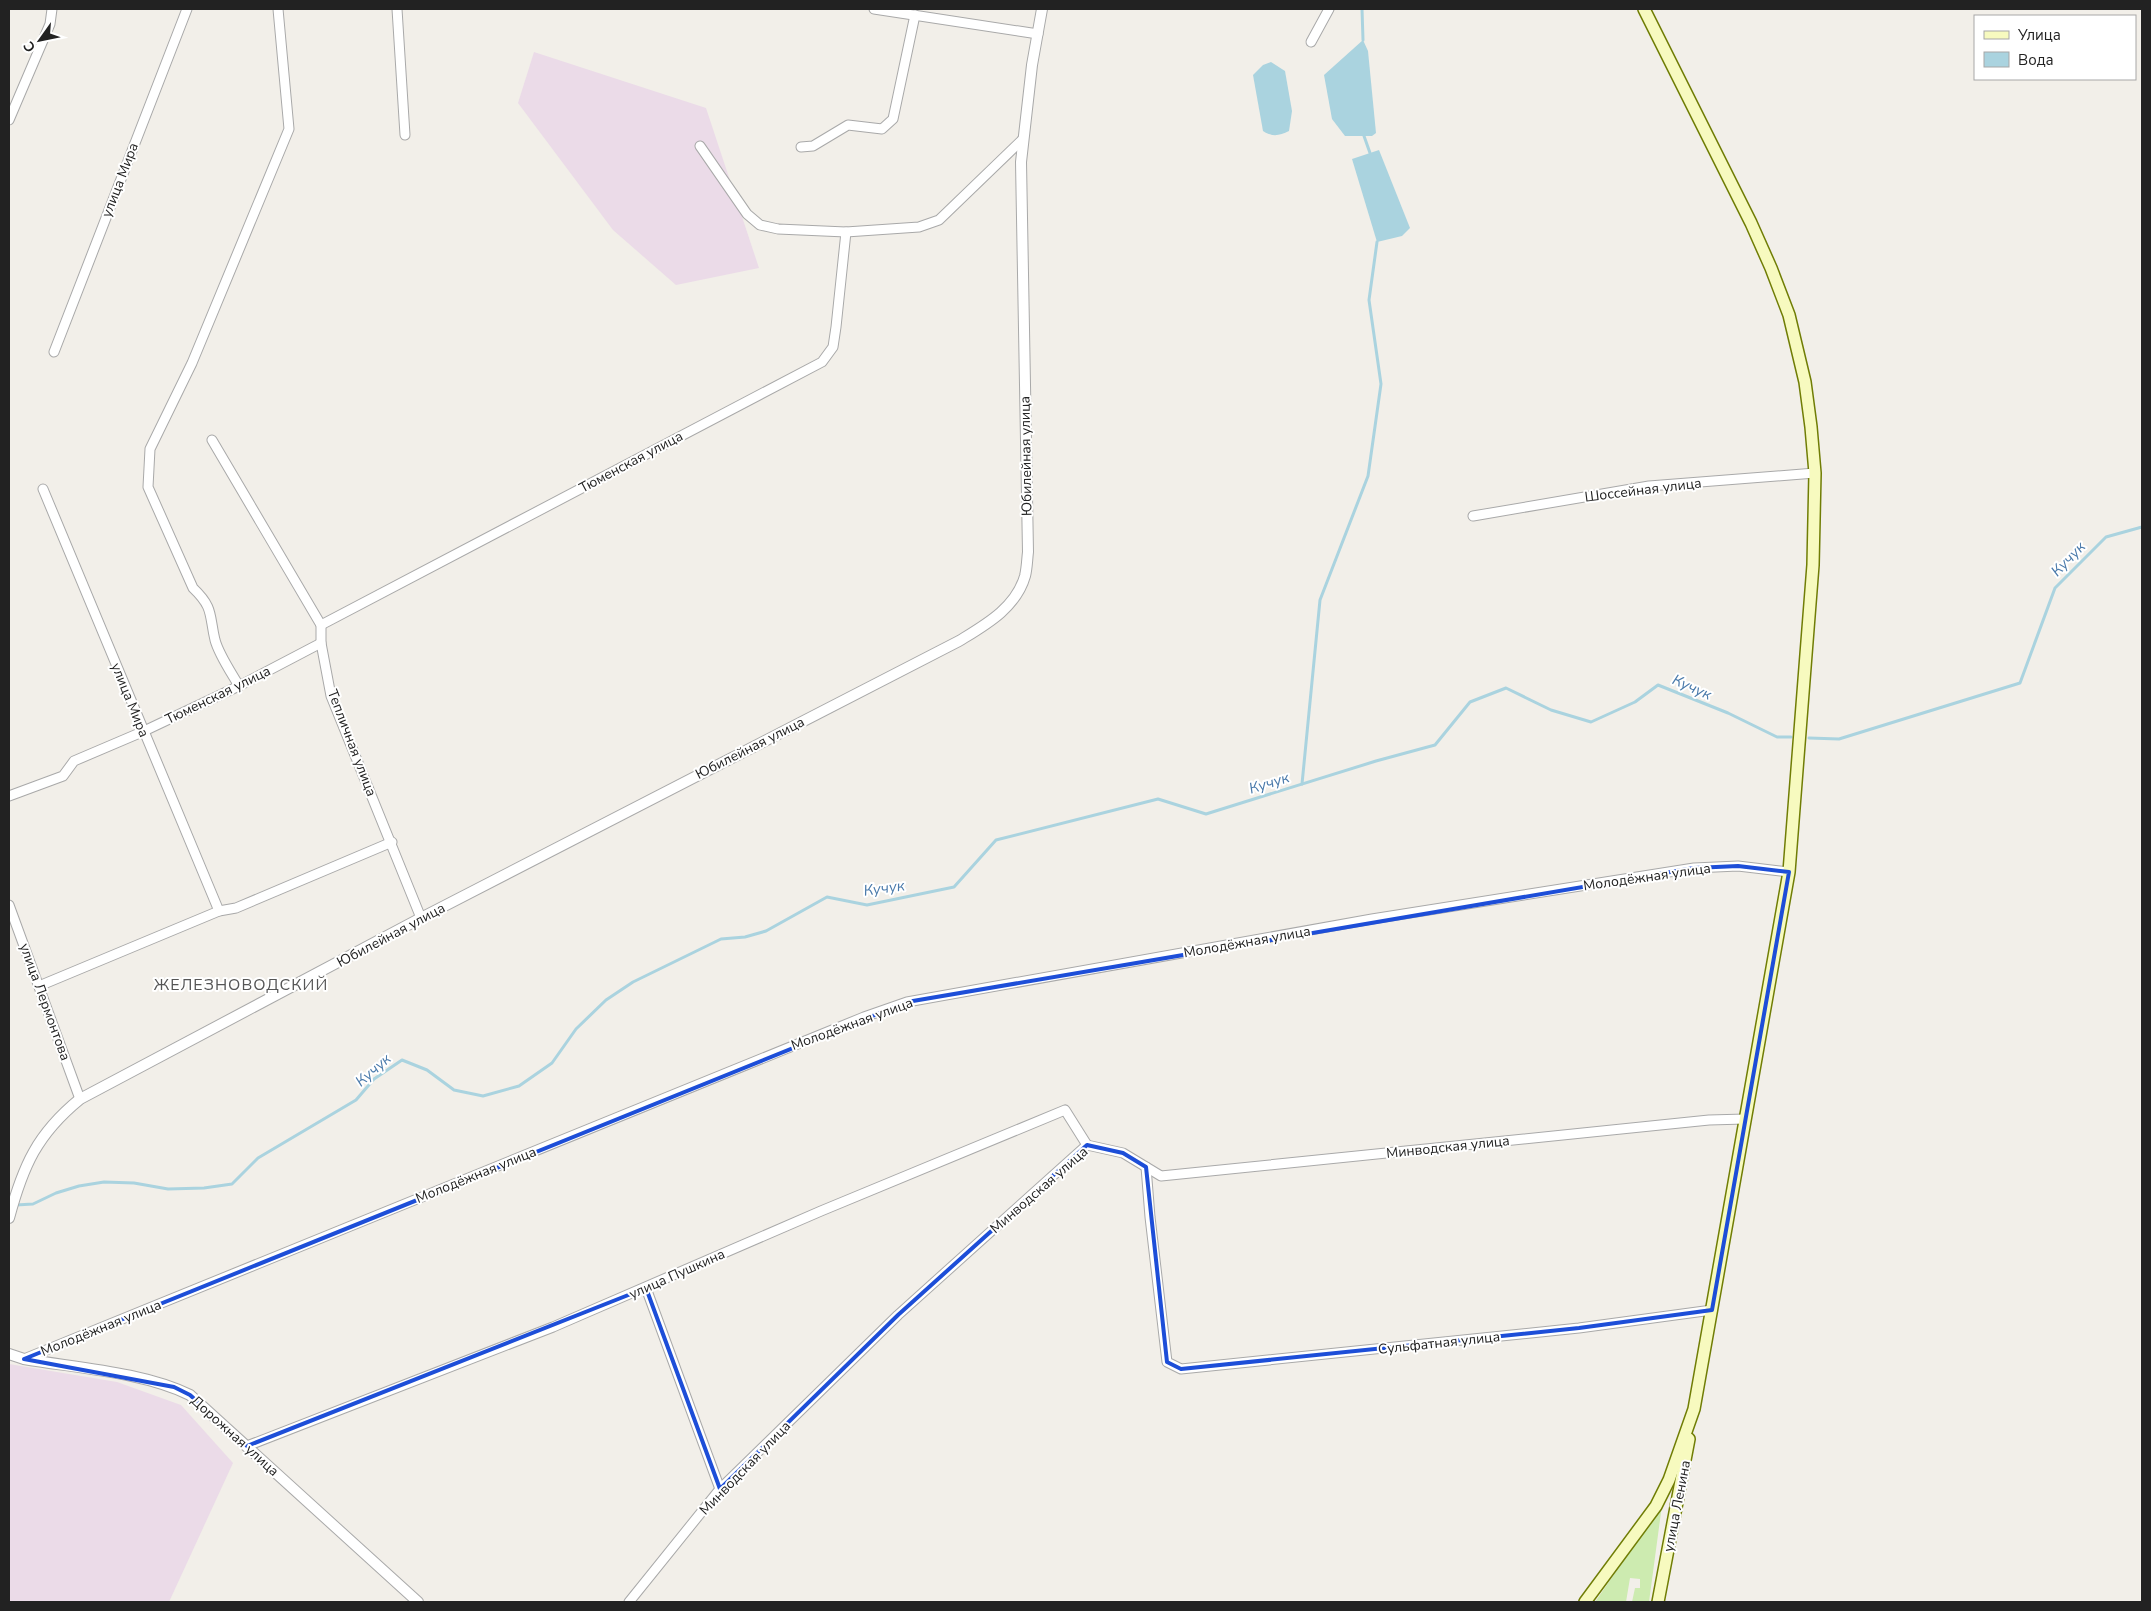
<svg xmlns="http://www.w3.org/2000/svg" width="2151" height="1611" viewBox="0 0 2151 1611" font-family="'Nunito Sans',sans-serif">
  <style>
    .industrial { fill: #ebdbe8 }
    .grass { fill: #cdebb0 }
    .water { fill: #aad3df }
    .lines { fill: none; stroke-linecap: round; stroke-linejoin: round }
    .stream { stroke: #aad3df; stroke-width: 3 }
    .minor-casing { stroke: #a9a9a9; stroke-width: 11 }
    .tertiary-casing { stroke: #a9a9a9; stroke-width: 12 }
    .secondary-casing { stroke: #707d05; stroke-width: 14 }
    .minor { stroke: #fff; stroke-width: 9 }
    .tertiary { stroke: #fff; stroke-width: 10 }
    .secondary { stroke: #f7fabf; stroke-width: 11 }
    .marked { fill: none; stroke: #1d4ed8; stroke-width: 4; stroke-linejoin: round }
    .labels { text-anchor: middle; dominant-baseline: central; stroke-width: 4; stroke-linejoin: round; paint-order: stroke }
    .street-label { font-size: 14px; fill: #222; stroke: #fff }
    .water-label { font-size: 15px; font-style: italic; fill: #4a7aab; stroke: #fff }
    .quarter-label { font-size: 16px; letter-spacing: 1px; fill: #555; stroke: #fff }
  </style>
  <rect width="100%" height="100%" fill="#f2efe9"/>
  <g class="industrial">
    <polygon points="534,52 706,108 759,268 676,285 613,230 518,103"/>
    <polygon points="9,1364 117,1382 181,1405 233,1463 169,1602 9,1602"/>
  </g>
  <polygon class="grass" points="1662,1505 1649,1602 1632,1602 1635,1588 1640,1588 1640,1579 1630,1578 1626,1602 1595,1602"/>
  <g class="water">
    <polygon points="1363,40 1368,51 1376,133 1372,136 1345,136 1332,119 1324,75"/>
    <path d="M1271 62 1285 71 1292 111 1289 131C1279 136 1272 137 1263 131L1253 75 1263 65Z"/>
    <polygon points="1379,150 1410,228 1402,236 1377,242 1352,159"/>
  </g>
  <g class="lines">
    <g class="stream">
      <polyline points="1362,9 1363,40"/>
      <polyline points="1364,136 1370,153"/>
      <polyline points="1809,738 1839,739 2020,683 2055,588 2106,537 2142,527"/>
      <polyline points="1302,784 1320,600 1368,476 1381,384 1369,300 1377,242"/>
      <polyline points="16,1205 33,1204 56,1193 79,1186 104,1182 134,1183 168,1189 204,1188 232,1184 258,1158 356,1100 374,1079 402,1060 427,1070 454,1090 483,1096 519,1086 552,1063 576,1029 606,1000 633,982 721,939 745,937 766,931 827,897 867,905 954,887 996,840 1158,799 1206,814 1376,761 1435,745 1470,702 1506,688 1551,710 1591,722 1635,702 1658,685 1728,713 1777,737 1791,737"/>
    </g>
    <g class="minor-casing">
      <g id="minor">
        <polyline points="397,9 405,135"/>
        <polyline points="874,9 1038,34"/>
        <polyline points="1311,42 1329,9"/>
        <polyline points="9,120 50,24 52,9"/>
        <polyline points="700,146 747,214 760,225 778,229 846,232 919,227 939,220 1023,139"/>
        <polyline points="801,147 813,146 848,125 882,129 893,119 915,15"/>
        <polyline points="54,352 187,9"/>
        <polyline points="212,440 321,625 321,643 331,696 421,918"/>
        <polyline points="43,489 219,911"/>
        <polyline points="1473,516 1649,486 1815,473"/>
        <polyline points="321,625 822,362 833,347 836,327 846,232"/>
        <path d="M239 686C231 672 219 655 215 640 209 615 214 608 193 588L148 487 150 449 192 363 289 129 278 9"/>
        <polyline points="9,796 63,776 74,761 142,732 239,686 321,643"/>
        <polyline points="9,905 80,1099"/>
        <polyline points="39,986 219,911 236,908 392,842"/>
        <polyline points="1087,1145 1123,1153 1161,1176 1709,1120 1745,1119"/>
        <polyline points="1146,1167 1150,1217 1167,1362 1181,1369 1579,1328 1712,1310"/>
        <polyline points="646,1288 720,1489"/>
        <polyline points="24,1359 864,1017 907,1002 1372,919 1694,868 1738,866 1789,872"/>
        <polyline points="247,1446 553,1327 821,1211 1065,1110 1087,1145"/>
        <polyline points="629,1602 720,1489 898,1315 1087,1145"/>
      </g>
    </g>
    <g class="tertiary-casing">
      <g id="tertiary">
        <path d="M9 1218C23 1166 37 1134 80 1099L421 918 959 641C985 625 1016 608 1025 576 1027 568 1027 560 1028 552L1021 162 1032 65 1042 9"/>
        <path d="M9 1354 24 1359C77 1368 143 1372 190 1395L418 1602"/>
      </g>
    </g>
    <g class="secondary-casing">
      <g id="secondary">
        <polyline points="1585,1602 1656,1506 1669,1480 1694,1409 1789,872 1813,565 1815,473 1811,427 1805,382 1789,315 1771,268 1751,223 1644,9"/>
        <polyline points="1658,1602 1689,1439"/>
      </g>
    </g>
    <use href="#minor" class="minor"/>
    <use href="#tertiary" class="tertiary"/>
    <use href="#secondary" class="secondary"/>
  </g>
  <path class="marked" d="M1738 866 1789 872 1712 1310 1579 1328 1181 1369 1167 1362 1146 1167 1123 1153 1087 1145 898 1315 720 1489 646 1288 247 1446 190 1395 174 1387 24 1359 907 1002 1694 868Z"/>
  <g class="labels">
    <g class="street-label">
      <text transform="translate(120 180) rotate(-69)">улица Мира</text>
      <text transform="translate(1026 456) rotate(-91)">Юбилейная улица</text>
      <text transform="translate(631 462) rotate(-28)">Тюменская улица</text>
      <text transform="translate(1643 490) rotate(-7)">Шоссейная улица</text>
      <text transform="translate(218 695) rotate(-26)">Тюменская улица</text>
      <text transform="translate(130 700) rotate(68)">улица Мира</text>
      <text transform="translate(352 743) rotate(69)">Тепличная улица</text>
      <text transform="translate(750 748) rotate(-27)">Юбилейная улица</text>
      <text transform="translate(1647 877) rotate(-8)">Молодёжная улица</text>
      <text transform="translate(391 935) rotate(-28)">Юбилейная улица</text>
      <text transform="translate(1247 942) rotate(-10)">Молодёжная улица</text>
      <text transform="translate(45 1002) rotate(70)">улица Лермонтова</text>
      <text transform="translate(852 1024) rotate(-20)">Молодёжная улица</text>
      <text transform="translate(1448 1147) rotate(-6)">Минводская улица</text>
      <text transform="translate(476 1175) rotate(-22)">Молодёжная улица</text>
      <text transform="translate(1039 1190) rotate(-41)">Минводская улица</text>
      <text transform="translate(677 1274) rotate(-24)">улица Пушкина</text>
      <text transform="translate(101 1328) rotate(-22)">Молодёжная улица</text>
      <text transform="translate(1439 1343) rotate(-6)">Сульфатная улица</text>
      <text transform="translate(235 1436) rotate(42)">Дорожная улица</text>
      <text transform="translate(745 1468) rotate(-46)">Минводская улица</text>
      <text transform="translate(1677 1506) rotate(-79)">улица Ленина</text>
    </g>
    <g class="water-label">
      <text transform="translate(2068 559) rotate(-46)">Кучук</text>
      <text transform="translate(1692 687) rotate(24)">Кучук</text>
      <text transform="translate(1269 783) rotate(-17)">Кучук</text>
      <text transform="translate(884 888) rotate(-8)">Кучук</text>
      <text transform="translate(373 1070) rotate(-41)">Кучук</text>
    </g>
    <g class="quarter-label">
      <text x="241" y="985">ЖЕЛЕЗНОВОДСКИЙ</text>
    </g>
  </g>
  <rect width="2151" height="1611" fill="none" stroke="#222222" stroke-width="20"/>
  <rect x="1974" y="15" width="162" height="65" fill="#ffffff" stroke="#a7a7a7"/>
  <rect x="1984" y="31" width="25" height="8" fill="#f7fabf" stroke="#a7a7a7"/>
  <text x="2018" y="40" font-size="15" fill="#222222">Улица</text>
  <rect x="1984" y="52" width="25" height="15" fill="#aad3df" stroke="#a7a7a7"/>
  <text x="2018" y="65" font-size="15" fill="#222222">Вода</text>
  <g transform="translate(40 40) rotate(237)" stroke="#ffffff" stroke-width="4" paint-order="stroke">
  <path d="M0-4L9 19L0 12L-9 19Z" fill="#222222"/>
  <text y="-8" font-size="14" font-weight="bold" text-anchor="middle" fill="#222222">С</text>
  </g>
</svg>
